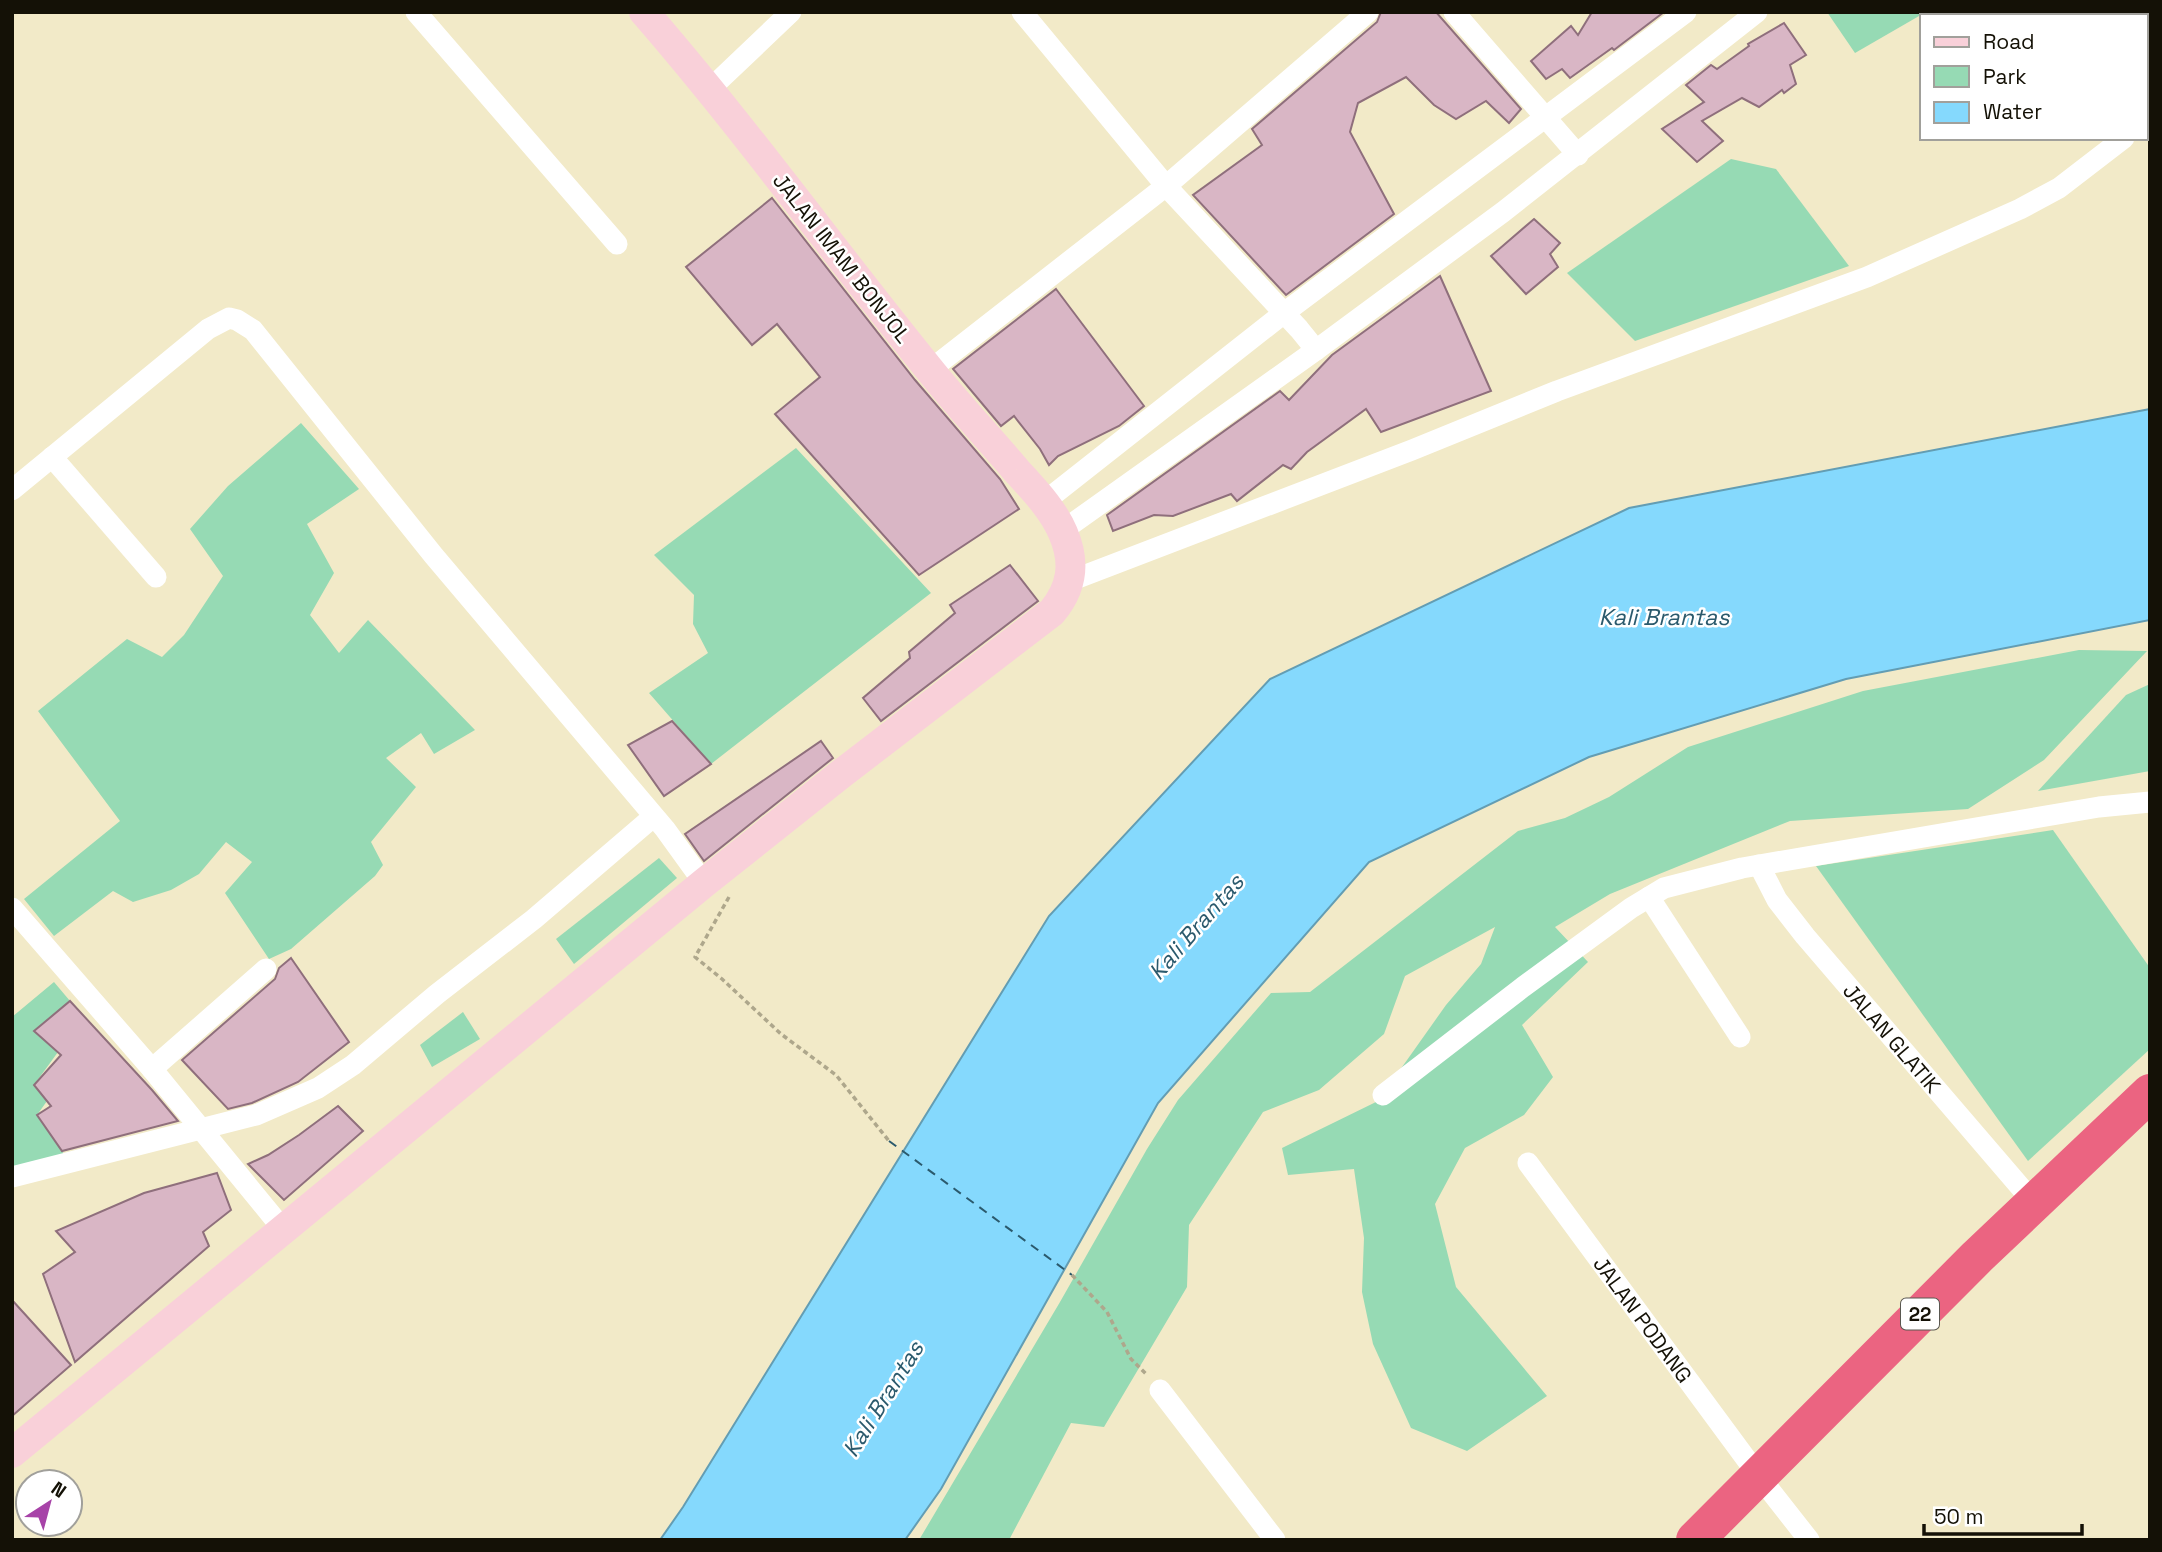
<svg xmlns="http://www.w3.org/2000/svg" width="2162" height="1552" viewBox="0 0 2162 1552" font-family="'Space Grotesk',sans-serif">
  <style>
    .green { fill: #96dab4 }
    .water { fill: #85d9fd; stroke: #639db3; stroke-width: 2 }
    .lines { fill: none; stroke-linecap: round; stroke-linejoin: round }
    .ferry { stroke: #2b5a6d; stroke-width: 2; stroke-dasharray: 9 7; stroke-linecap: butt }
    .building { fill: #d9b6c5; stroke: #8f6f7c; stroke-width: 2 }
    .path { stroke: #aea78c; stroke-width: 3.5; stroke-dasharray: 5 3.5; stroke-linecap: butt }
    .street { stroke: #fff; stroke-width: 21 }
    .secondary { stroke: #f9d0d9; stroke-width: 30 }
    .highway { stroke: #eb6481; stroke-width: 38 }
    .labels { text-anchor: middle; dominant-baseline: central; stroke-width: 5; stroke-linejoin: round; paint-order: stroke }
    .shield { fill: #fff; stroke: #5a5851; stroke-width: 2 }
    .shield-label { font-size: 19px; font-weight: bold; fill: #141106 }
    .street-label { font-size: 21px; fill: #141106; stroke: #fff }
    .water-label { font-size: 23px; font-style: italic; fill: #2b5a6d; stroke: #fff }
  </style>
  <rect width="100%" height="100%" fill="#f2eac8"/>
  <g class="green">
    <polygon points="1827,12 1926,12 1855,53"/>
    <polygon points="1731,159 1776,169 1849,266 1635,341 1567,273"/>
    <polygon points="301,423 359,489 307,524 334,573 310,615 339,653 368,620 475,730 434,754 421,733 386,758 416,787 371,842 383,865 375,876 291,949 269,959 225,893 252,862 226,842 199,874 171,890 133,902 113,891 54,936 24,899 120,821 38,711 127,639 162,657 184,635 223,576 190,529 228,486"/>
    <polygon points="796,448 931,593 711,764 649,693 708,653 693,624 694,595 654,555"/>
    <polygon points="2079,650 2147,651 2044,760 1968,809 1790,821 1610,894 1555,927 1588,962 1522,1025 1553,1077 1524,1115 1465,1148 1435,1204 1456,1287 1547,1396 1467,1451 1411,1428 1373,1344 1362,1292 1364,1238 1354,1169 1288,1175 1282,1148 1378,1101 1446,1005 1481,964 1495,927 1405,976 1384,1034 1319,1090 1263,1112 1189,1225 1187,1287 1104,1427 1071,1423 1009,1540 919,1540 1060,1302 1147,1149 1178,1100 1271,993 1310,992 1518,831 1565,818 1609,797 1688,747 1863,691"/>
    <polygon points="2150,684 2150,771 2038,791 2126,695"/>
    <polygon points="2053,830 2150,968 2150,1049 2028,1161 1816,866"/>
    <polygon points="659,858 677,878 574,964 556,939"/>
    <polygon points="54,982 70,1001 34,1031 58,1052 34,1085 47,1101 37,1115 64,1154 12,1167 12,1017"/>
    <polygon points="463,1012 480,1039 432,1067 420,1045"/>
  </g>
  <polygon class="water" points="2150,409 2150,620 1846,679 1589,757 1369,862 1158,1103 941,1489 905,1540 660,1540 683,1507 1049,916 1270,679 1629,508"/>
  <g class="lines">
    <polyline class="ferry" points="889,1141 1072,1275"/>
  </g>
  <g class="building">
    <polygon points="1381,12 1436,12 1521,109 1509,123 1486,101 1456,119 1434,105 1406,77 1358,103 1350,132 1394,214 1286,295 1193,195 1262,145 1252,129 1377,22"/>
    <polygon points="1592,12 1664,12 1614,50 1612,48 1570,78 1562,69 1546,79 1531,61 1571,26 1578,35"/>
    <polygon points="1784,23 1806,55 1790,65 1796,84 1784,93 1782,90 1759,107 1742,98 1702,121 1723,141 1697,162 1662,129 1704,102 1686,85 1711,65 1717,69 1749,46 1748,44"/>
    <polygon points="772,198 915,380 1000,479 1019,509 919,575 775,414 820,377 777,324 752,345 686,267"/>
    <polygon points="1534,219 1560,243 1550,254 1558,267 1526,294 1491,256"/>
    <polygon points="1440,276 1491,391 1381,432 1366,409 1307,452 1291,469 1283,465 1237,501 1231,494 1173,516 1154,515 1113,531 1107,515 1280,391 1289,400 1332,355"/>
    <polygon points="1056,289 1144,406 1119,426 1058,456 1049,465 1040,449 1014,416 1001,426 953,369"/>
    <polygon points="1010,565 1038,601 881,721 863,698 910,658 909,652 955,613 950,605"/>
    <polygon points="672,721 711,764 664,796 628,745"/>
    <polygon points="821,741 833,758 704,861 685,834"/>
    <polygon points="291,958 349,1042 298,1082 252,1103 228,1109 182,1060 275,979 279,968"/>
    <polygon points="70,1001 152,1090 178,1121 62,1151 37,1115 51,1106 34,1085 61,1055 34,1031"/>
    <polygon points="338,1106 363,1131 284,1200 248,1164 268,1155 299,1135"/>
    <polygon points="217,1173 231,1210 203,1232 209,1246 75,1362 43,1274 75,1252 56,1231 144,1193"/>
    <polygon points="12,1300 71,1365 12,1416"/>
  </g>
  <g class="lines">
    <g class="path">
      <polyline points="729,897 695,957 722,979 781,1034 836,1075 889,1141"/>
      <polyline points="1072,1275 1107,1312 1131,1359 1147,1375"/>
    </g>
    <g class="street">
      <polyline points="416,12 617,244"/>
      <polyline points="1022,12 1166,186 1299,329 1316,350"/>
      <polyline points="1454,12 1578,155"/>
      <polyline points="710,89 791,12"/>
      <polyline points="2146,120 2150,117"/>
      <polyline points="930,370 1166,186 1368,12"/>
      <polyline points="52,457 156,577"/>
      <polyline points="12,490 208,329 229,318 237,320 253,330 434,556 665,829 704,883"/>
      <polyline points="1044,502 1284,313 1686,12"/>
      <polyline points="1062,531 1316,350 1503,212 1757,12"/>
      <polyline points="1070,581 1412,450 1557,391 1867,277 2020,209 2059,188 2124,138"/>
      <path id="s1" d="M1759 865 1777 900 1805 936 2034 1203"/>
      <polyline points="1649,897 1740,1037"/>
      <polyline points="12,908 152,1069 282,1228"/>
      <polyline points="152,1069 266,969"/>
      <polyline points="1383,1095 1523,987 1631,908 1664,888 1742,868 2099,807 2150,802"/>
      <path id="s2" d="M1528 1163 1758 1475 1809 1540"/>
      <polyline points="12,1177 256,1115 318,1088 353,1065 437,994 534,919 653,817"/>
      <polyline points="1160,1390 1275,1540"/>
    </g>
    <path class="secondary" d="M12 1453 704 883 841 774 1052 612C1072 588 1076 563 1063 533 1053 509 1033 489 1016 470 987 436 957 404 929 369 833 251 744 127 644 12"/>
    <polyline class="highway" points="1695,1540 1977,1257 2150,1093"/>
  </g>
  <g class="labels">
    <rect class="shield" x="1901" y="1298.5" width="38" height="31" rx="5"/>
    <g class="shield-label">
      <text x="1920" y="1314">22</text>
    </g>
    <g class="street-label">
      <text transform="translate(842 258) rotate(52)">JALAN IMAM BONJOL</text>
      <text stroke="none"><textPath href="#s1" startOffset="219">JALAN GLATIK</textPath></text>
      <text stroke="none"><textPath href="#s2" startOffset="194">JALAN PODANG</textPath></text>
    </g>
    <g class="water-label">
      <text x="1664" y="617">Kali Brantas</text>
      <text transform="translate(1196 927) rotate(-49)">Kali Brantas</text>
      <text transform="translate(883 1399) rotate(-58)">Kali Brantas</text>
    </g>
  </g>
  <rect width="2162" height="1552" fill="none" stroke="#141106" stroke-width="28"/>
  <rect x="1920" y="14" width="228" height="126" fill="#ffffff" stroke="#a1a09b" stroke-width="2"/>
  <rect x="1934" y="37" width="35" height="10" fill="#f9d0d9" stroke="#a1a09b" stroke-width="2"/>
  <text x="1983" y="49" font-size="21" fill="#141106">Road</text>
  <rect x="1934" y="66" width="35" height="21" fill="#96dab4" stroke="#a1a09b" stroke-width="2"/>
  <text x="1983" y="84" font-size="21" fill="#141106">Park</text>
  <rect x="1934" y="102" width="35" height="21" fill="#85d9fd" stroke="#a1a09b" stroke-width="2"/>
  <text x="1983" y="119" font-size="21" fill="#141106">Water</text>
  <g transform="translate(49 1503) rotate(36)"><circle r="33" fill="#ffffff" stroke="#a1a09b" stroke-width="2"/>
  <path d="M0-5L12 26L0 18L-12 26Z" fill="#a743a8"/>
  <text y="-10" font-size="19" font-weight="bold" text-anchor="middle" fill="#141106">N</text>
  </g>
  <path d="M1924 1524v10h158v-10" fill="none" stroke="#141106" stroke-width="3.5"/>
  <text x="1934" y="1524" font-size="21" fill="#141106" stroke="#ffffff" stroke-width="5" paint-order="stroke">50 m</text>
</svg>
